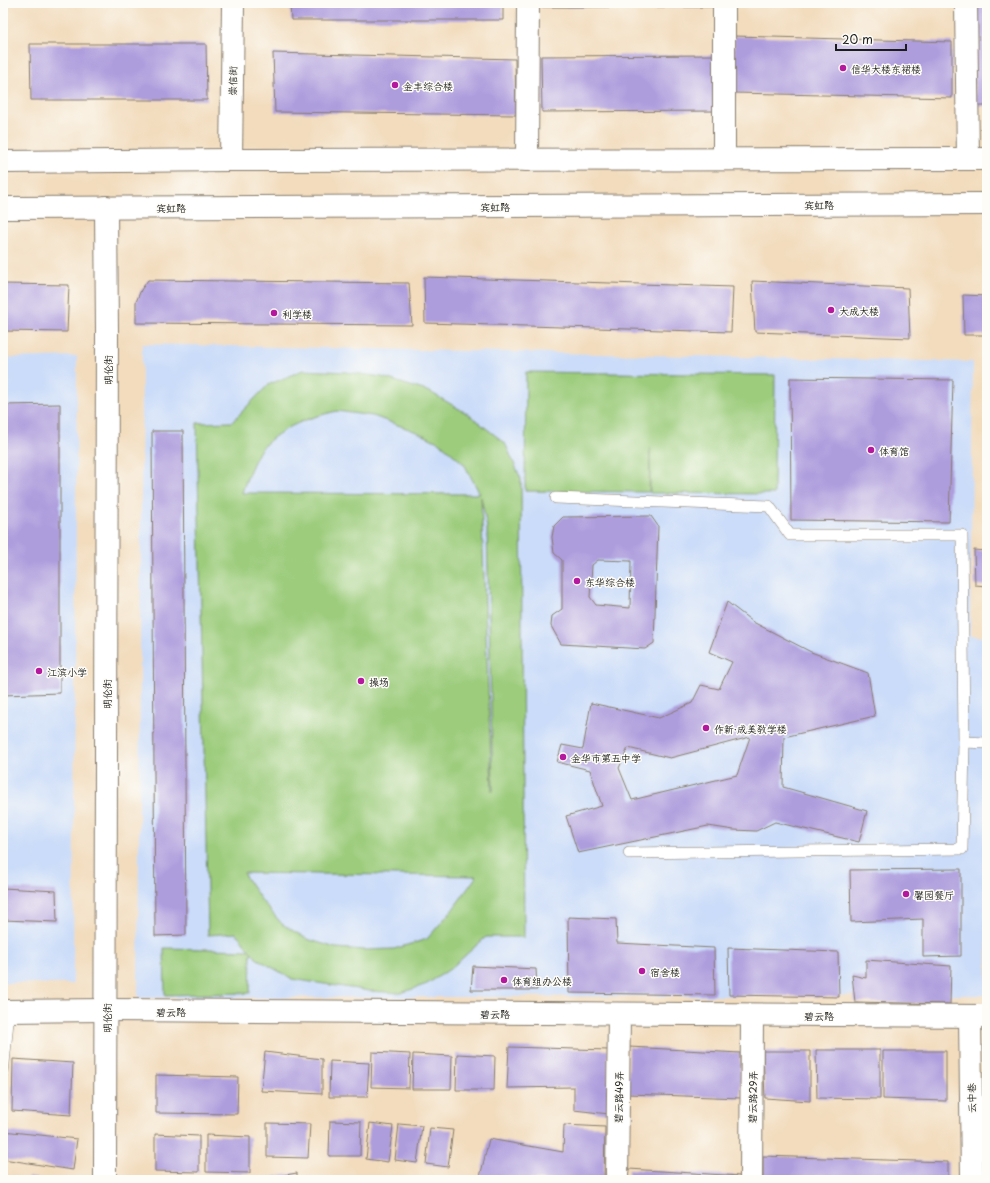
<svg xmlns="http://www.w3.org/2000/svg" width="990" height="1183" viewBox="0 0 990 1183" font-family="'Playpen Sans','LXGW WenKai TC',sans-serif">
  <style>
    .built { fill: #cadcf9 }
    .green { fill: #9ccc7b; stroke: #5c744c; fill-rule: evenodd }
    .building { fill: #ae9ddd; fill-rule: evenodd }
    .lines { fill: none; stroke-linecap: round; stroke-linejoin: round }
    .service-casing { stroke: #877c6c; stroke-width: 12 }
    .minor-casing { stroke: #877c6c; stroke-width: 24 }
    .secondary-casing { stroke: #877c6c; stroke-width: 24 }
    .service { stroke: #fff; stroke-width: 11 }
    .minor { stroke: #fff; stroke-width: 22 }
    .secondary { stroke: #fff; stroke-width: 22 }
    .poi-dot { fill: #b5179e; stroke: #fdfcf7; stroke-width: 1.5 }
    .labels { text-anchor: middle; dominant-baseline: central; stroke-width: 3; stroke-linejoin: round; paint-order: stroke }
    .poi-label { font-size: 10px; fill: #1c1c1c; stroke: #fdfcf7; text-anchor: start }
    .street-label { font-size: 10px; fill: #1c1c1c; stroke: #fdfcf7 }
  </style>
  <rect width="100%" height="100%" fill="#fdfcf7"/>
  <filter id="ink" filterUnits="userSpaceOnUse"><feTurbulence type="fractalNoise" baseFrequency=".025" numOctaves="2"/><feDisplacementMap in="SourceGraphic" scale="8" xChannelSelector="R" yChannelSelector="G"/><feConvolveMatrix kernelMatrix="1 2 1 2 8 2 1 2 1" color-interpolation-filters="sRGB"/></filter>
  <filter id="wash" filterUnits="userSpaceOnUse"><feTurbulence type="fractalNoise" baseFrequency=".012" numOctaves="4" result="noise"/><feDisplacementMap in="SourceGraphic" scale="16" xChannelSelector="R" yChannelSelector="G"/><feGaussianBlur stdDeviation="0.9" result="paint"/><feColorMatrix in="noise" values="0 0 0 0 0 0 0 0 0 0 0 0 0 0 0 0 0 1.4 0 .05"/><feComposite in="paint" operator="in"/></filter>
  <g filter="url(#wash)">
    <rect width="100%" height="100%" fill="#f2dcbd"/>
    <g class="built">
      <polygon points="142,344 973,362 970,636 987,637 987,877 986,878 987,995 138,998"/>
      <polygon points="77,356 73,984 3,983 3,358"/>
    </g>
    <g class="green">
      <path d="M303 370 346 372 382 377 430 392 468 414 505 443 521 479 524 937H486L450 969 427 984 401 993 370 991 292 979 256 958 251 951 250 993 165 995 164 948 250 950 236 933 208 935 197 423 232 422 268 385ZM337 411 373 416 417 432 440 443 464 464 480 494 242 493C245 482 255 456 262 448 281 427 310 417 337 411ZM481 497 487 528 493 791H492ZM243 873 475 876 476 877 453 909 427 939 394 949 365 950 336 948 307 939 282 924 262 901Z"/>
      <polygon points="526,372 775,375 774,494 650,493 650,448 649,492 525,491"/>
    </g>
    <g id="blocks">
      <g class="building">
        <polygon points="290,3 503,3 503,20 291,20"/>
        <rect x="541" y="3" width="175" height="4"/>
        <polygon points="973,3 987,3 987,106 975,106"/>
        <polygon points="734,36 952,42 952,98 735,93"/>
        <polygon points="30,44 206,44 207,100 31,100"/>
        <polygon points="273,53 515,59 516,115 275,112"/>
        <polygon points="717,55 717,111 542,112 541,56"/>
        <polygon points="424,277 733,287 731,332 425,323"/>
        <polygon points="148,280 409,283 412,325 136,323 136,302 141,290"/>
        <polygon points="752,281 908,288 910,338 755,332"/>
        <polygon points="3,284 69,285 67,332 3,331"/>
        <polygon points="963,295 987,296 987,335 964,335"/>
        <polygon points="790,378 953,380 949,522 791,520"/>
        <polygon points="60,404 60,693 3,695 3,405"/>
        <polygon points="152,431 183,431 186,935 155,936"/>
        <path d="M651 516 658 526 654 643 645 649 561 644 551 626 552 616 562 609V560L554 553 552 537 554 526 563 517ZM598 560 631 561 630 608 596 605 590 597 592 565Z"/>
        <polygon points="974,550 987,551 987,586 975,585"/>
        <path d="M727 602 753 622 811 652 868 673 875 716 784 737 783 787 867 811 859 842 775 822 756 831 734 830 708 826 578 853 566 816 602 806 590 770 557 762 562 745 583 749 591 703 659 718 692 703 701 685 719 689 732 662 709 652ZM750 737 737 775 632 800 619 768 628 748 670 758Z"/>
        <polygon points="961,869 961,956 923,957 923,919 851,922 850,870"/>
        <polygon points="3,888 56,891 57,922 3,920"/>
        <polygon points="568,917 616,919 617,943 714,948 715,995 569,993"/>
        <polygon points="728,948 838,952 839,997 729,995"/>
        <polygon points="866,960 951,966 950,1004 855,1002 852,975 866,978"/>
        <polygon points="473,966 536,969 537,990 471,990"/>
        <polygon points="509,1047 608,1050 609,1114 574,1110 574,1087 507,1088"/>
        <polygon points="629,1047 740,1053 741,1098 628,1094"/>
        <polygon points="816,1050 880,1050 880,1099 817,1098"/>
        <polygon points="763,1051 810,1051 810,1101 765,1098"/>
        <polygon points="883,1051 946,1051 946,1101 883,1099"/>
        <polygon points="265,1052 322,1059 322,1094 261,1091"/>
        <polygon points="372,1052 410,1054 409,1088 371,1087"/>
        <polygon points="413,1054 452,1056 451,1089 412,1089"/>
        <polygon points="457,1054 495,1056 494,1090 456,1090"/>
        <polygon points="13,1059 73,1063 71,1115 12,1111"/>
        <polygon points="330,1061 369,1063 367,1097 329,1097"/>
        <polygon points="156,1075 238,1077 237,1114 156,1113"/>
        <polygon points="330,1121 361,1122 360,1156 329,1156"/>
        <polygon points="267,1123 310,1124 308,1158 267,1157"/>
        <polygon points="370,1123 393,1126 388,1162 366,1159"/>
        <polygon points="399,1124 422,1126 417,1163 395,1160"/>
        <polygon points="564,1125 605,1127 604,1180 504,1180 480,1177 489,1139 563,1152"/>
        <polygon points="430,1128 453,1130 448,1167 426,1164"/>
        <polygon points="3,1131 77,1139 73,1170 3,1159"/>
        <polygon points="155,1134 199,1136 199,1172 155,1171"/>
        <polygon points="206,1135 250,1137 250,1173 206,1172"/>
        <polygon points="763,1156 948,1162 948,1180 763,1180"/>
        <polygon points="629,1169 740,1176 740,1180 628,1180"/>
        <polygon points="297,1173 297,1180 261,1180 261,1179"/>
        <polygon points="28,1177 38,1179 37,1180 28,1180"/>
      </g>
    </g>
  </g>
  <g filter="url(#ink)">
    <use href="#blocks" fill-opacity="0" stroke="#877c6c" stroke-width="1"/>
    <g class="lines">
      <g class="service-casing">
        <g id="service">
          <polyline points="556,498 769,506 790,535 962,535 964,742 962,849 629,853"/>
          <polyline points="964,742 987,743"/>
          <polyline points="3,1074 9,1011"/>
        </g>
      </g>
      <g class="minor-casing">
        <g id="minor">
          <polyline points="724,3 724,159"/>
          <polyline points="966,3 968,159"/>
          <polyline points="231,160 233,3"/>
          <polyline points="527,160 528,3"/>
          <polyline points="3,1011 106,1010 987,1016"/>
          <polyline points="970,1016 972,1180"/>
          <polyline points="105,1180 107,333 106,207"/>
          <polyline points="617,1180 619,1014"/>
          <polyline points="751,1180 752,1015"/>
        </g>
      </g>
      <g class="secondary-casing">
        <g id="secondary">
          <polyline points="3,162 231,160 987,159"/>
          <polyline points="3,208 987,204"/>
        </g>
      </g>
      <use href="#service" class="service"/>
      <use href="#minor" class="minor"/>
      <use href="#secondary" class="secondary"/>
    </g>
  </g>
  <g class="poi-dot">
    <circle cx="843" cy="68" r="4"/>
    <circle cx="395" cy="85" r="4"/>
    <circle cx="831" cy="310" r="4"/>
    <circle cx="274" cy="313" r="4"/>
    <circle cx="871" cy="450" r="4"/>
    <circle cx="577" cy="581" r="4"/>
    <circle cx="39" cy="671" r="4"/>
    <circle cx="361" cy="681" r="4"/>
    <circle cx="706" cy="728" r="4"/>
    <circle cx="563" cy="757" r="4"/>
    <circle cx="906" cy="894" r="4"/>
    <circle cx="642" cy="971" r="4"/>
    <circle cx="504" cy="980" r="4"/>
  </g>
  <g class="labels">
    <g class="poi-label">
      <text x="851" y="68">信华大楼东裙楼</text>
      <text x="403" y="85">金丰综合楼</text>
      <text x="839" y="310">大成大楼</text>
      <text x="282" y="313">利学楼</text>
      <text x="879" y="450">体育馆</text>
      <text x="585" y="581">东华综合楼</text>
      <text x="47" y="671">江滨小学</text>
      <text x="369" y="681">操场</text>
      <text x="714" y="728">作新·成美教学楼</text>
      <text x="571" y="757">金华市第五中学</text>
      <text x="914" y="894">馨园餐厅</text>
      <text x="650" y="971">宿舍楼</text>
      <text x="512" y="980">体育组办公楼</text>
    </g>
    <g class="street-label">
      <text transform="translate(232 81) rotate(-89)">崇信街</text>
      <text x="819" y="204">宾虹路</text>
      <text x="495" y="206">宾虹路</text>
      <text x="171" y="207">宾虹路</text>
      <text transform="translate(107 370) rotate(-90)">明伦街</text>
      <text transform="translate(106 694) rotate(-90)">明伦街</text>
      <text x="171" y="1011">碧云路</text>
      <text x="495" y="1013">碧云路</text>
      <text x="819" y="1015">碧云路</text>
      <text transform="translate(106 1018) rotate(-90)">明伦街</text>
      <text transform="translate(618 1097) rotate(-89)">碧云路49弄</text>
      <text transform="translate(752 1097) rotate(-89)">碧云路29弄</text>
      <text transform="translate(971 1098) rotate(-91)">云中巷</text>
    </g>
  </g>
  <rect width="990" height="1183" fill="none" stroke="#fdfcf7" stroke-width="16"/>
  <path d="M836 44v6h70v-6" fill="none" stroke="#1c1c1c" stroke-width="2"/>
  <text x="842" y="44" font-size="12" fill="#1c1c1c" stroke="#fdfcf7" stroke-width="3" paint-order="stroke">20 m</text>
</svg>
